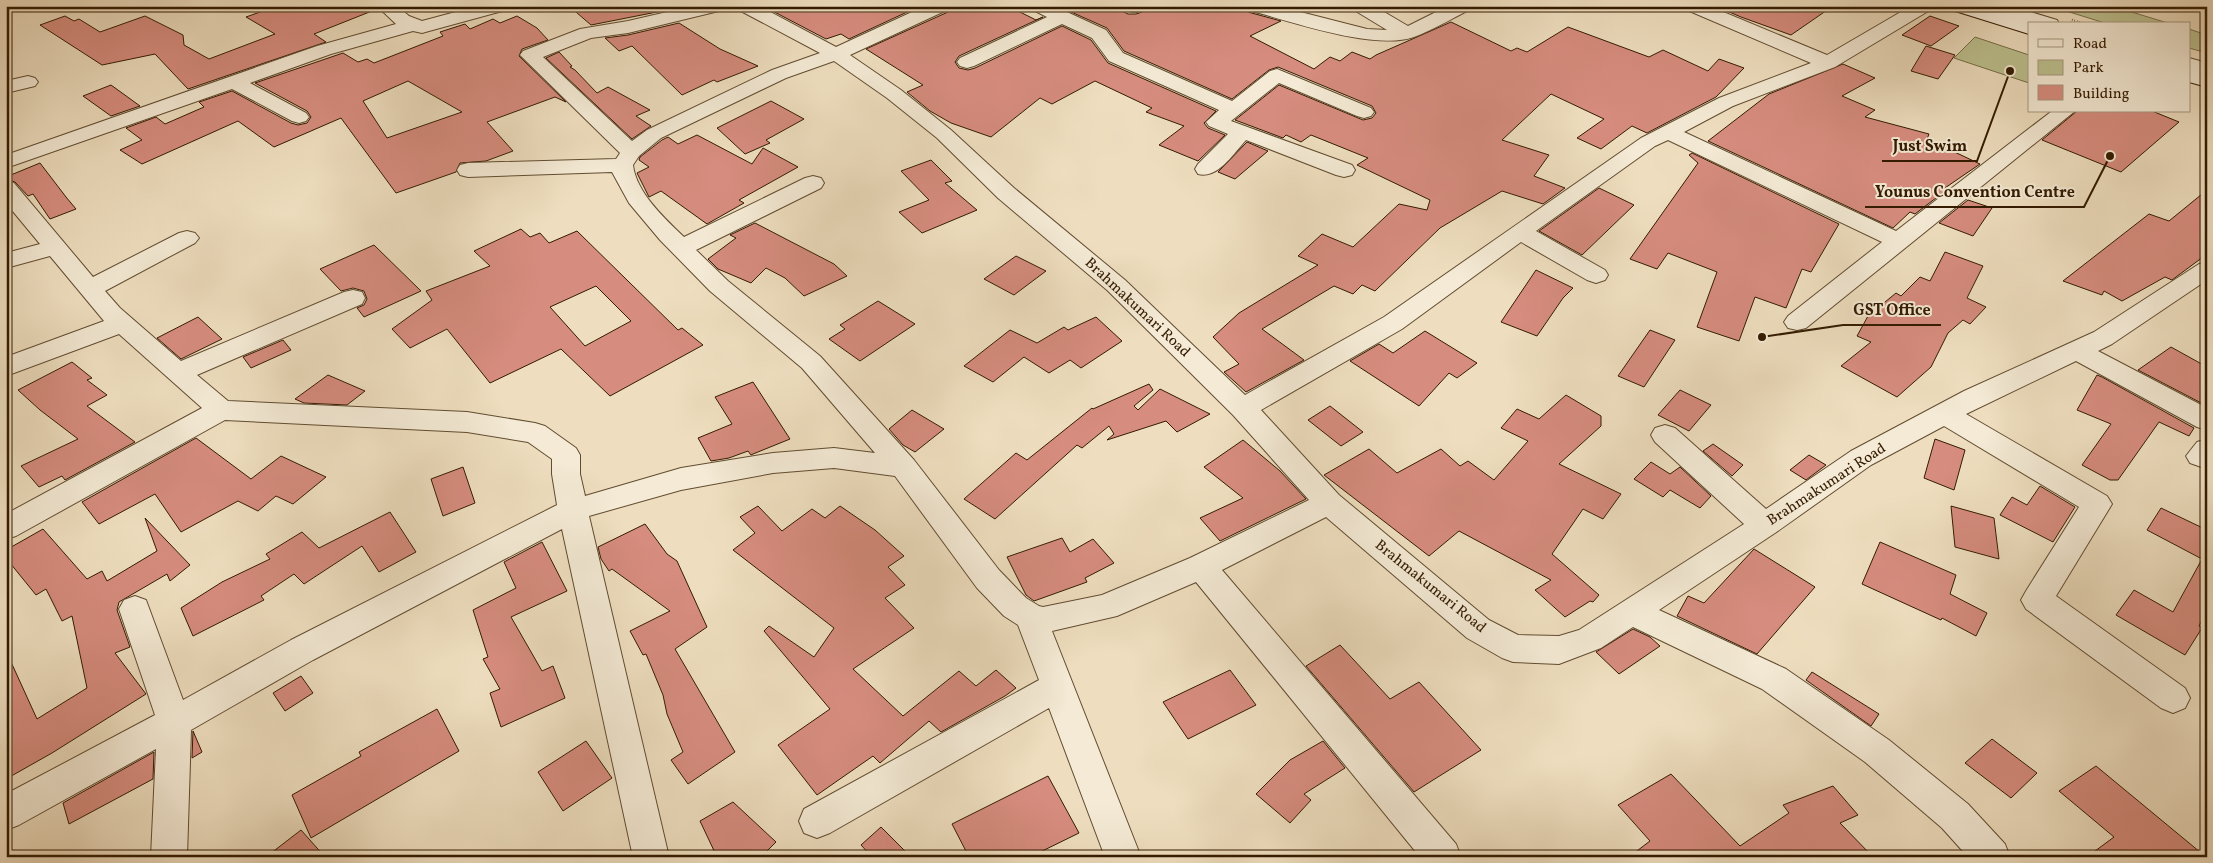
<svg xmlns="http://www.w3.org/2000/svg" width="2213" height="863" viewBox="0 0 2213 863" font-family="Vollkorn,serif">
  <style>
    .green { fill: #bcc08f; stroke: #786e48 }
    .building { fill: #d68c7e; stroke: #331b01; fill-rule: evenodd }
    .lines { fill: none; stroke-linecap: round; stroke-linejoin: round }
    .street-casing { stroke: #624c30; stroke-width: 2 }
    .secondary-casing { stroke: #331b01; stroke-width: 2 }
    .path { stroke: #331b01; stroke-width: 2.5; stroke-dasharray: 0.5 2; stroke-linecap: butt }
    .street { fill: #f4ead5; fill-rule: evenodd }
    .secondary { fill: #f4ead5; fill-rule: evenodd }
    .labels { text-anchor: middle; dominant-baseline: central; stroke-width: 4; stroke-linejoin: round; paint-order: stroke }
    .street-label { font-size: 15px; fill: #331b01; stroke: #f4ead5 }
    .leader { fill: none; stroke: #331b01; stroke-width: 2 }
    .callout-dot { fill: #331b01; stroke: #f4ead5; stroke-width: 2 }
    .callout-label { font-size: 16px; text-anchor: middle; font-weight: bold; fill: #331b01; stroke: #f4ead5; stroke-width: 4; stroke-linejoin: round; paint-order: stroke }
  </style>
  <rect width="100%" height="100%" fill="#eedebf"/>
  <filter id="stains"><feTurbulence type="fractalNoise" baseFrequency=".004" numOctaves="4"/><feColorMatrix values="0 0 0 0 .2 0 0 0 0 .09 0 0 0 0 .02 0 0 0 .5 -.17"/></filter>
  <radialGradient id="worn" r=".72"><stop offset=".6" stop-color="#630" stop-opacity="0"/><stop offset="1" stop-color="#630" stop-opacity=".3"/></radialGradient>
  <g class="green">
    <polygon points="2050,6 2112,6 2171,24 2108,24"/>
    <polygon points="2189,29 2207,35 2207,53 2189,48"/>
    <polygon points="1975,37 2029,55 2029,83 1954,58"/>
  </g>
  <g class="building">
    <polygon points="277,6 297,6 304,11 317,6 375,6 377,9 314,34 326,42 188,89 155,54 102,65 40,25 65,16 74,21 79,19 100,32 145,16 183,35 184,45 209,59 275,34 246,17"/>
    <polygon points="569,6 654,6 662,11 591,25"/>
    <polygon points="763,6 920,6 849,39 841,34 826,39"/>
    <polygon points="952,6 1008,6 1036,20 1043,17 959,56 955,62 959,68 968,70 975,68 1062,26 1091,40 1108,63 1216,111 1204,123 1208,128 1225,135 1198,161 1159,145 1184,126 1146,112 1152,108 1095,81 1052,104 1040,98 991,137 951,123 930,111 907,92 923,85 866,49 948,12"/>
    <polygon points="1111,6 1128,14 1136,14 1142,12 1147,6 1159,6 1168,11 1180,6 1243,6 1248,12 1281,21 1250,36 1314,69 1330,57 1340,61 1352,52 1370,59 1376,55 1451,22 1511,51 1517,48 1527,52 1568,27 1649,57 1663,50 1708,71 1719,59 1744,68 1716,97 1647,133 1632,126 1601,149 1577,138 1604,119 1551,94 1502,140 1549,155 1534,176 1565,188 1543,204 1502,191 1440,228 1375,291 1362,285 1353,294 1334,286 1262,329 1304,360 1246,392 1224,372 1239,364 1213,337 1239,313 1318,265 1298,256 1322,234 1353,247 1399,204 1427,210 1430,200 1357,165 1368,158 1311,135 1301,142 1286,135 1283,138 1235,120 1279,85 1363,120 1372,118 1376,113 1372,106 1278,67 1269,70 1232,99 1124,51 1107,28 1060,7"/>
    <polygon points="1720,6 1833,6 1791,35 1741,17 1720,8"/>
    <path d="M517 16 537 28 548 40 522 49 519 56 566 102 555 97 487 122 513 151 486 161 460 163 456 172 396 193 341 118 274 147 238 121 142 164 120 150 142 140 126 128 156 117 165 124 204 107 199 102 232 91 291 123 298 125 307 123 311 117 307 111 255 83 343 53 358 62 367 59 374 63 443 36 440 32 465 24 470 29 493 19 500 23ZM408 81 462 112 387 138 363 101Z"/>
    <polygon points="1930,16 1959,26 1931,46 1902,35"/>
    <polygon points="679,23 720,49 758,66 717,82 714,80 682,95 632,46 619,51 605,38 628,35"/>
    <polygon points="1926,46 1955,55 1938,79 1911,71"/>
    <polygon points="559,52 572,66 570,67 575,70 597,93 608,87 650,110 636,116 651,126 632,139 546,58"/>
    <polygon points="1843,64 1875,78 1842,96 1875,110 1865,117 1929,134 1927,139 1980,164 1942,190 1945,191 1915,214 1910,212 1893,228 1708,141 1769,94"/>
    <polygon points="111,85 140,106 111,116 83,96"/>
    <polygon points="771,101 804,119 766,140 770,143 745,154 717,128"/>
    <polygon points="2077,111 2152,111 2179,122 2121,172 2042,140"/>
    <polygon points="697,135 752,164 763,148 798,167 739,200 744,203 707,224 661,191 649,197 637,173 649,167 639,160 640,157 662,140 668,137 678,144"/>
    <polygon points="1247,142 1268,151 1235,179 1218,172"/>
    <polygon points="1692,153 1839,224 1811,272 1802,269 1786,308 1755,297 1739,341 1697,327 1717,272 1668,253 1657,269 1630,259 1698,163 1689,155"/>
    <polygon points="931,160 952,181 945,183 977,210 922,233 899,212 929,200 901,171"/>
    <polygon points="40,163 66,197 76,209 50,219 33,194 28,196 15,182 6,179 6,177"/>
    <polygon points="1599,188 1634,205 1582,255 1539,231"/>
    <polygon points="2207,190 2207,254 2172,280 2165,277 2122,301 2104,291 2102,295 2063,281 2149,214 2169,221"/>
    <polygon points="1968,200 1992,208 1973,236 1939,223"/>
    <polygon points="755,223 834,264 847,276 804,296 785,278 766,268 751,283 718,269 708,259 736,238 730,235"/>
    <path d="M521 229 530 237 540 233 549 243 577 231 678 330 682 328 703 345 610 396 561 349 490 383 447 329 410 348 392 329 432 300 426 291 490 266 474 251ZM596 286 631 321 585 346 550 307Z"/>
    <polygon points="374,245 421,291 364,317 357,308 364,305 367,299 364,291 353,288 341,291 320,269"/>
    <polygon points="1945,252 1983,266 1967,298 1986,307 1970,324 1963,320 1948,333 1931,367 1897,397 1841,366 1871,342 1857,336 1868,316 1896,293 1901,296 1920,277 1930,281"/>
    <polygon points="1016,256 1046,271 1014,295 984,279"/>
    <polygon points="1536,270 1573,288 1563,298 1537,336 1501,322"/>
    <polygon points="878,301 915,324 860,361 829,339 845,329 840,325"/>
    <polygon points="198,317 222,339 181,359 157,338"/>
    <polygon points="1096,317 1122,341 1081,368 1070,360 1049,373 1024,357 993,382 964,366 1010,330 1037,343 1064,327 1068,330"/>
    <polygon points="1650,330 1675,340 1644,387 1618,376"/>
    <polygon points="1425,331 1477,363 1457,378 1449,373 1419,406 1350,361 1379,344 1393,353"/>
    <polygon points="283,340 291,350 251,368 243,357"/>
    <polygon points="2171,347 2207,367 2207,406 2138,370"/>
    <polygon points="72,362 92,378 87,380 107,395 87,406 135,442 65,480 62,476 39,487 21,466 78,439 40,410 18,390"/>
    <polygon points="328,375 365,391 347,405 304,403 295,399"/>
    <polygon points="2097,375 2102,377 2194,428 2189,436 2159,422 2118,480 2110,480 2082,465 2111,424 2077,410"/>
    <polygon points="753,382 790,439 753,454 751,455 748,451 729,458 711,461 698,438 732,424 715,397"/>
    <polygon points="1149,384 1153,390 1134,406 1138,410 1160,389 1210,414 1177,432 1166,421 1107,440 1114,434 1109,426 1082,448 1077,445 995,519 964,499 1016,453 1027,460 1092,408 1093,409"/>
    <polygon points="1680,390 1711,405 1689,431 1658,415"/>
    <polygon points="1566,395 1601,416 1601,426 1559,464 1621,494 1603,519 1583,509 1552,554 1599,595 1593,602 1590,601 1565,617 1535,590 1551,580 1459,531 1429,556 1324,475 1369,449 1397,473 1441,449 1460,466 1468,461 1494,480 1528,441 1501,428 1517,409 1539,419"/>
    <polygon points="1330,406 1363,432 1341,446 1308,420"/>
    <polygon points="912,410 944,429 915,452 903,445 889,429"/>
    <polygon points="196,438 251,479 281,456 326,477 293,504 276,496 258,511 238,501 181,532 155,494 99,524 82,502"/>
    <polygon points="1935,439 1965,450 1954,490 1924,478"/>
    <polygon points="1243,440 1280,471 1306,499 1220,541 1200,518 1243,498 1204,467"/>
    <polygon points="1713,444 1743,465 1732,476 1703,451"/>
    <polygon points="1809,455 1826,465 1806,480 1790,470"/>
    <polygon points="1651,462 1670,474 1680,467 1711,496 1700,508 1670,490 1663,497 1634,479"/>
    <polygon points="463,467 475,503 443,516 431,479"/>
    <polygon points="2040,486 2075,507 2053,542 2000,515 2012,497 2027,505"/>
    <polygon points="758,506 782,531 812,509 825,518 840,506 875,530 904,556 888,567 905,585 885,598 914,628 853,669 903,716 959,671 976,686 996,670 1016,688 1005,696 941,732 929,721 880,763 873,756 817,795 778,745 830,709 764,631 769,626 814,657 834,628 733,550 755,533 740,517"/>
    <polygon points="1951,506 1994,518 1999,559 1955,547"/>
    <polygon points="2161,508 2207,530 2207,610 2199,626 2202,628 2185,655 2116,615 2134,590 2173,612 2202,559 2147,530"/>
    <polygon points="390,512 416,552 379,572 362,546 304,584 294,574 261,596 264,600 193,636 181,608 222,582 270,559 266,554 302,532 319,548"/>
    <polygon points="145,518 190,565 170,581 167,574 119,602 117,610 130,647 115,653 146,694 52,753 6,779 6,651 37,719 87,688 72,616 62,621 46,589 36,595 6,558 6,550 43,529 87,579 102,571 107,581 157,551"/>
    <polygon points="645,524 667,554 677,561 707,627 675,649 735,752 688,784 671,760 683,752 667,714 663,695 646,654 643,655 630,631 670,611 612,569 609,571 601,559 598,547"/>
    <polygon points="1062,538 1070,552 1093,539 1114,563 1085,578 1087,582 1034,601 1026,595 1007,557"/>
    <polygon points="542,542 567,591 511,617 542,671 553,666 565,698 501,727 490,693 500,689 483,659 488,657 473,610 516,588 504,562"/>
    <polygon points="1880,542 1956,575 1950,594 1987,613 1976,636 1942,618 1941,620 1862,584"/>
    <polygon points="1754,549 1815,587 1757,654 1677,616 1688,596 1704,603"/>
    <polygon points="1633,629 1650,637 1660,646 1619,674 1596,652"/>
    <polygon points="1340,645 1390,699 1419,682 1481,750 1414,792 1306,666"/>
    <polygon points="1230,670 1256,705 1188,739 1163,702"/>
    <polygon points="1812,672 1879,714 1871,726 1806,680"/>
    <polygon points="301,676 313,693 285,711 273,693"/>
    <polygon points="437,709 459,751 311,838 292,795 361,756 359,752"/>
    <polygon points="193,731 202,752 192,758"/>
    <polygon points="1992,739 2037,773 2011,798 1965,763"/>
    <polygon points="586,741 612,778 563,811 538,772"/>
    <polygon points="1323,741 1345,768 1304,794 1311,800 1290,823 1256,794 1290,760"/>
    <polygon points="154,752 153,779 69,824 63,803"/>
    <polygon points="2096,766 2206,857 2087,857 2114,837 2059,791"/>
    <polygon points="1671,774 1740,846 1789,813 1783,805 1833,786 1858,815 1840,823 1873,857 1629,857 1650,841 1618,805"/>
    <polygon points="1048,776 1079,833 1030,857 969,857 952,824"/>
    <polygon points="733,802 776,842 761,857 717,857 700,821"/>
    <polygon points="881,827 911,857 872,857 861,845"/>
    <polygon points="301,830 325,857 266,857"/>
  </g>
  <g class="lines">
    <g class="street-casing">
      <g id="street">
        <polygon points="377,6 397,6 409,16 422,21 478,6 509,6 506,10 429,31 422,33 413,31 331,54 250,83 306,113 309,117 306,121 299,123 292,121 232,89 6,168 6,155 317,46 396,24"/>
        <path d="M693 6H726L723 10 628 33 591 38 543 57 632 141 647 130 772 70 820 53 739 10 736 6H759L836 47 925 6H950L947 10 850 55 901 90 951 130 1014 188 1125 280 1245 395 1384 317 1641 138 1719 98 1811 63 1687 10 1684 6H1709L1827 55 1911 6H1933L1930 10 1835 67 1733 106 1684 132 1896 231 2052 111H2075L1806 328 1797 330 1788 328 1784 322 1788 316 1882 242 1668 140 1655 146 1536 231 1605 270 1608 275 1605 280 1596 283 1587 280 1521 242 1402 329 1261 410 1339 495 1489 620 1518 635 1559 636 1579 630 1744 524 1655 442 1651 435 1655 428 1665 425 1675 428 1766 509 1851 451 1964 391 2094 332 2199 264 2207 262V280L2112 344 2098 351 2207 408V430L2197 427 2076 361 1966 414 2107 496 2112 504 2056 596 2185 688 2190 698 2185 708 2173 713 2161 708 2026 609 2021 600 2026 591 2079 507 1944 426 1871 465 1775 533 1659 610 1786 669 1889 740 1968 804 2005 844 2010 857H1968L1942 828 1865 762 1762 689 1633 627 1601 648 1559 664 1513 662 1502 658 1467 638 1326 517 1222 570 1456 844 1461 857H1420L1196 582 1117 616 1052 631 1141 857H1105L1049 708 830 833 817 838 804 833 799 821 804 809 1039 680 1018 625 1004 616 977 588 895 476 834 468 773 473 681 490 589 516 669 857H633L562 529 313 660 191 730 187 857H151L156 749 19 825 6 830V794L155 715 119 609 124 600 135 596 146 600 183 700 291 640 557 505 552 474V459L528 442 467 432 225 420 16 536 6 539V514L202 408 119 334 6 376V357L104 321 50 256 6 268V253L40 244 6 203V181L14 183 93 277 179 233 187 231 195 233 199 238 195 243 105 291 120 308 181 361 344 292 353 290 362 292 365 298 362 304 197 375 228 401 467 412 535 423 545 426 576 448 580 455V474L585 496 681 468 773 453 834 448 875 453 802 368 710 291 660 240 629 203 612 172 468 177 460 175 457 170 460 165 468 163 616 159 620 153 520 55 523 51 580 29 628 21ZM834 61 887 98 937 138 998 198 1107 290 1233 415 1309 500 1190 558 1102 595 1043 607 1039 606 1026 598 999 570 914 460 820 356 728 281 696 250 821 188 824 183 821 178 813 176 805 178 684 237C665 219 636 192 633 165L639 156 661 138 786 78Z"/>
        <path d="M1030 6H1054L1106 30 1123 53 1232 101 1270 71 1277 69 1371 108 1374 112 1371 116 1364 118 1357 116 1279 83 1231 121 1352 165 1355 170 1352 175 1344 177 1336 175 1246 140C1233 154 1218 179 1198 174L1195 169 1198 164 1228 134 1209 126 1206 122 1219 110 1109 61 1092 38 1062 24 974 66 967 68 960 66 957 62 960 58 1047 17 1033 10Z"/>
        <path d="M1145 6C1140 13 1136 13 1129 11L1126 7Z"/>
        <path d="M1245 6H1277L1367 29 1387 30 1354 10 1351 6H1374L1408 26 1448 6H1472L1469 10C1451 19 1433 30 1414 37 1374 51 1290 21 1248 10Z"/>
        <polygon points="1982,6 2011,6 2057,20 2059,24 2030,24 1985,10"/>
        <polygon points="2189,58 2207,63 2207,75 2189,70"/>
        <polygon points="28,76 35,78 38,82 35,86 6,93 6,81"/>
        <polygon points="2207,439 2207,469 2190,463 2186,456 2197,442"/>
      </g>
    </g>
    <g class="secondary-casing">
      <g id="secondary">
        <polygon points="1949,6 1978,6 2035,24 2029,24 2029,34 1952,10"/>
        <polygon points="2189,69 2207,74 2207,87 2189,82"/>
      </g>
    </g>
    <polyline class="path" points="2072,20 2085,24"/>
    <use href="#street" class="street"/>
    <use href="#secondary" class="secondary"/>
  </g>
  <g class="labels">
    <g class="street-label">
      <text transform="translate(1137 308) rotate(43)">Brahmakumari Road</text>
      <text transform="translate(1827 485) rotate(-33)">Brahmakumari Road</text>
      <text transform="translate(1430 587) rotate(39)">Brahmakumari Road</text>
    </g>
  </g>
  <path class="leader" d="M2010 71L1977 161H1882M2110 156L2084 207H1865M1762 337L1843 325H1941"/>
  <g class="callout-dot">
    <circle cx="2010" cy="71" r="5"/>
    <circle cx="2110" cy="156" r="5"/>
    <circle cx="1762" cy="337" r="5"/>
  </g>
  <g class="callout-label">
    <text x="1930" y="151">Just Swim</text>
    <text x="1975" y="197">Younus Convention Centre</text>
    <text x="1892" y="315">GST Office</text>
  </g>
  <rect width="2213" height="863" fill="none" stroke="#eedebf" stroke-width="25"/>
  <rect x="8" y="8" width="2198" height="848" fill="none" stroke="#331b01" stroke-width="2.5"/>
  <rect x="12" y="12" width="2188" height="838" fill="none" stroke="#331b01"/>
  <rect x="2028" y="22" width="162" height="90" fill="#f4ead5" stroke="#a79780"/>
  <rect x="2038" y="39" width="25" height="8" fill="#f4ead5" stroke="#a79780"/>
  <text x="2073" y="48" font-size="15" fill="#331b01">Road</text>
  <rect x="2038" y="60" width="25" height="15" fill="#bcc08f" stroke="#a79780"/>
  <text x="2073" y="72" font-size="15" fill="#331b01">Park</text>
  <rect x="2038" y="85" width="25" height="15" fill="#d68c7e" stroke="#a79780"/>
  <text x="2073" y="98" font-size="15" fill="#331b01">Building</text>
  <rect width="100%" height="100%" filter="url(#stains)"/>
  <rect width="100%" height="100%" fill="url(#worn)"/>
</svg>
